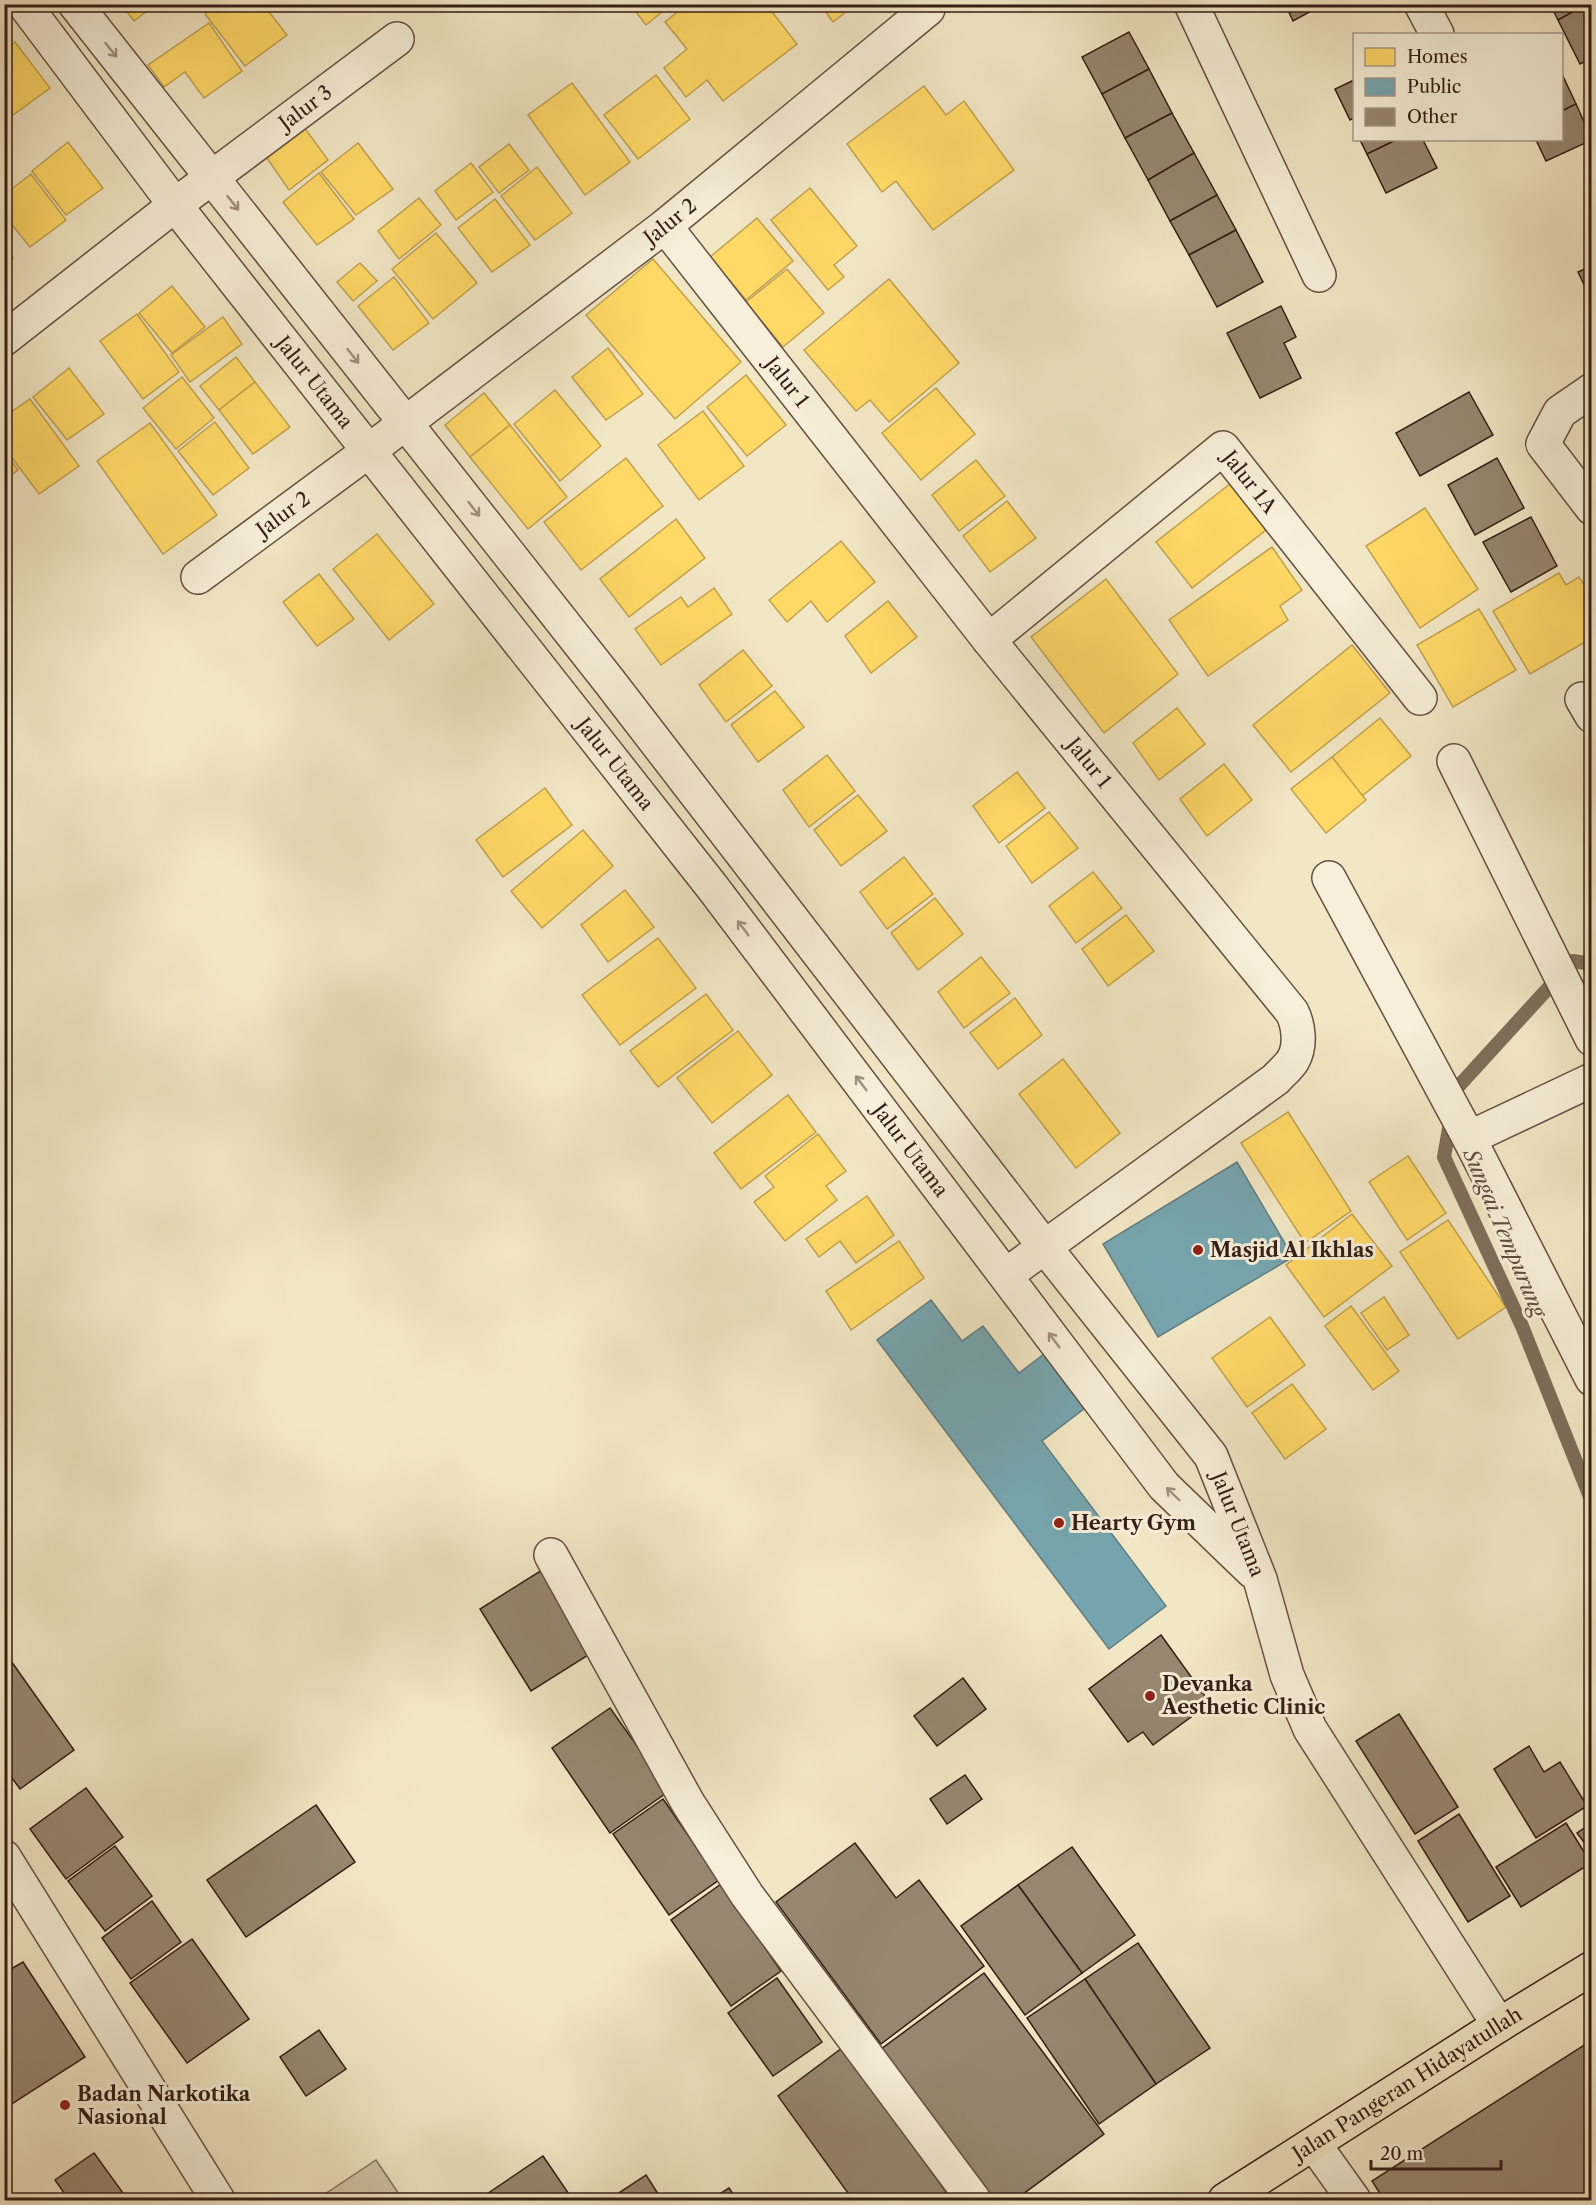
<svg xmlns="http://www.w3.org/2000/svg" width="1596" height="2205" viewBox="0 0 1596 2205" font-family="'Libre Caslon Text',serif">
  <style>
    .green { fill: #d2c5a7; stroke: #83725e; stroke-width: 1.5 }
    .homes { fill: #ffd966; stroke: #c2a14e; stroke-width: 1.5 }
    .public { fill: #76a5af; stroke: #627c81; stroke-width: 1.5 }
    .lines { fill: none; stroke-linecap: round; stroke-linejoin: round }
    .stream { stroke: #7f6e5b; stroke-width: 14 }
    .building { fill: #978771; stroke: #341e15; stroke-width: 1.5 }
    .minor-casing { stroke: #645041; stroke-width: 36 }
    .major-casing { stroke: #341e15; stroke-width: 36 }
    .minor { stroke: #f7efd9; stroke-width: 33 }
    .major { stroke: #f2e7c5; stroke-width: 33 }
    .oneway { stroke: #9f9181 }
    .poi-dot { fill: #8f2418; stroke: #f7efd9; stroke-width: 2 }
    .labels { text-anchor: middle; dominant-baseline: central; stroke-width: 6; stroke-linejoin: round; paint-order: stroke }
    .street-label { font-size: 20px; fill: #341e15; stroke: #f7efd9 }
    .poi-label { font-size: 20px; font-weight: bold; fill: #341e15; stroke: #f7efd9; text-anchor: start }
    .water-label { font-size: 21px; font-style: italic; fill: #604d3e; stroke: #f7efd9 }
  </style>
  <rect width="100%" height="100%" fill="#f2e7c5"/>
  <filter id="stains"><feTurbulence type="fractalNoise" baseFrequency=".00333" numOctaves="4"/><feColorMatrix values="0 0 0 0 .2 0 0 0 0 .09 0 0 0 0 .02 0 0 0 .5 -.17"/></filter>
  <radialGradient id="worn" r=".72"><stop offset=".6" stop-color="#630" stop-opacity="0"/><stop offset="1" stop-color="#630" stop-opacity=".3"/></radialGradient>
  <polygon class="green" points="376,2160 403,2200 316,2200"/>
  <g class="homes">
    <polygon points="121,4 156,4 134,21"/>
    <polygon points="217,4 263,4 287,35 245,66 205,14"/>
    <polygon points="630,4 672,4 646,25"/>
    <polygon points="687,4 766,4 797,44 723,101 707,80 686,97 664,68 687,49 665,22"/>
    <polygon points="820,4 856,4 833,22"/>
    <polygon points="209,23 242,71 204,98 185,72 164,87 148,65"/>
    <polygon points="15,42 50,88 13,115 4,103 4,51"/>
    <polygon points="656,75 690,119 638,159 604,115"/>
    <polygon points="572,83 630,162 585,195 528,115"/>
    <polygon points="924,86 946,115 964,101 1014,170 933,230 896,181 882,192 847,144"/>
    <polygon points="4,113 12,123 4,129"/>
    <polygon points="301,123 328,160 289,190 262,151"/>
    <polygon points="68,142 103,188 66,215 32,171"/>
    <polygon points="358,143 393,189 356,215 321,172"/>
    <polygon points="509,144 529,170 499,193 479,167"/>
    <polygon points="471,163 493,192 456,220 435,191"/>
    <polygon points="537,167 572,213 535,240 501,196"/>
    <polygon points="319,173 354,219 317,245 283,202"/>
    <polygon points="31,174 66,220 30,247 4,215 4,195"/>
    <polygon points="810,188 857,246 834,265 844,277 828,290 771,220"/>
    <polygon points="419,198 441,225 399,259 378,231"/>
    <polygon points="495,199 530,245 492,272 458,228"/>
    <polygon points="757,218 793,261 746,300 710,257"/>
    <polygon points="436,233 477,283 433,319 392,269"/>
    <polygon points="4,247 13,258 4,264"/>
    <polygon points="653,259 741,362 675,419 586,315"/>
    <polygon points="360,263 377,281 353,301 337,282"/>
    <polygon points="787,269 824,313 783,347 746,302"/>
    <polygon points="394,277 429,323 393,350 358,306"/>
    <polygon points="889,279 959,363 889,422 870,400 856,411 804,350"/>
    <polygon points="172,286 205,327 172,353 139,313"/>
    <polygon points="137,314 179,372 143,399 100,341"/>
    <polygon points="223,317 242,344 190,382 171,355"/>
    <polygon points="608,348 643,394 606,420 572,377"/>
    <polygon points="236,357 255,382 219,410 200,386"/>
    <polygon points="69,368 104,414 67,440 33,397"/>
    <polygon points="746,375 786,425 747,456 707,407"/>
    <polygon points="182,377 214,418 176,449 143,408"/>
    <polygon points="255,382 290,427 253,454 219,410"/>
    <polygon points="936,388 975,434 921,480 882,433"/>
    <polygon points="555,390 601,446 560,481 514,424"/>
    <polygon points="484,393 510,425 470,457 445,425"/>
    <polygon points="30,399 79,466 39,494 4,447 4,417"/>
    <polygon points="703,411 744,466 699,500 658,445"/>
    <polygon points="215,422 249,468 213,495 178,451"/>
    <polygon points="150,423 217,515 163,554 97,461"/>
    <polygon points="510,425 567,497 528,529 470,457"/>
    <polygon points="4,451 18,470 4,480"/>
    <polygon points="626,458 663,506 581,570 544,522"/>
    <polygon points="976,460 1005,496 959,531 932,495"/>
    <polygon points="1231,483 1266,530 1192,588 1156,542"/>
    <polygon points="1007,501 1036,538 990,572 963,536"/>
    <polygon points="1425,508 1478,589 1420,628 1366,546"/>
    <polygon points="676,519 705,558 629,617 600,579"/>
    <polygon points="377,534 434,604 389,640 333,569"/>
    <polygon points="841,541 875,582 827,622 811,601 787,622 769,600"/>
    <polygon points="1272,547 1302,590 1280,606 1288,620 1208,676 1169,620"/>
    <polygon points="1559,573 1566,585 1579,577 1592,597 1592,612 1585,616 1592,628 1592,638 1530,674 1493,611"/>
    <polygon points="319,574 354,619 317,646 283,602"/>
    <polygon points="1106,579 1178,674 1104,733 1031,637"/>
    <polygon points="714,588 732,614 661,665 635,629 681,597 688,607"/>
    <polygon points="888,601 917,637 871,673 845,636"/>
    <polygon points="1479,609 1516,670 1453,707 1417,645"/>
    <polygon points="1352,645 1390,693 1291,772 1253,725"/>
    <polygon points="743,650 772,686 726,722 699,685"/>
    <polygon points="775,691 804,727 758,762 731,725"/>
    <polygon points="1177,708 1205,744 1159,780 1133,743"/>
    <polygon points="1380,718 1411,756 1362,796 1332,757"/>
    <polygon points="827,755 855,791 809,827 783,790"/>
    <polygon points="1332,757 1366,800 1326,833 1291,789"/>
    <polygon points="1224,764 1252,800 1207,836 1180,799"/>
    <polygon points="1017,772 1045,808 999,843 973,806"/>
    <polygon points="545,788 572,825 503,877 476,840"/>
    <polygon points="858,795 887,831 841,866 814,830"/>
    <polygon points="1049,812 1078,848 1032,883 1006,846"/>
    <polygon points="583,830 613,866 542,928 511,891"/>
    <polygon points="904,857 933,894 887,929 860,892"/>
    <polygon points="1093,872 1122,908 1076,943 1049,906"/>
    <polygon points="625,890 654,927 608,962 581,925"/>
    <polygon points="935,898 963,934 918,970 891,933"/>
    <polygon points="1126,915 1154,951 1108,986 1082,949"/>
    <polygon points="658,938 696,988 620,1045 582,995"/>
    <polygon points="981,957 1010,993 964,1028 938,992"/>
    <polygon points="706,994 733,1030 658,1087 630,1051"/>
    <polygon points="1015,998 1042,1035 998,1069 970,1033"/>
    <polygon points="738,1031 772,1075 712,1123 677,1078"/>
    <polygon points="1063,1059 1120,1133 1076,1168 1019,1094"/>
    <polygon points="788,1095 816,1132 741,1189 714,1153"/>
    <polygon points="1288,1112 1351,1211 1305,1243 1241,1143"/>
    <polygon points="818,1134 846,1171 826,1186 837,1200 785,1241 754,1202 774,1187 765,1176"/>
    <polygon points="1408,1156 1446,1213 1407,1240 1369,1182"/>
    <polygon points="867,1196 894,1235 856,1263 840,1241 819,1257 806,1239"/>
    <polygon points="1352,1214 1392,1266 1324,1317 1286,1265"/>
    <polygon points="1448,1220 1506,1307 1458,1339 1400,1252"/>
    <polygon points="899,1241 924,1278 851,1330 826,1291"/>
    <polygon points="1384,1297 1409,1335 1387,1350 1361,1313"/>
    <polygon points="1351,1306 1399,1371 1373,1390 1325,1326"/>
    <polygon points="1270,1317 1305,1365 1247,1407 1212,1358"/>
    <polygon points="1292,1384 1326,1429 1285,1459 1252,1413"/>
  </g>
  <g class="public">
    <polygon points="1237,1162 1293,1257 1158,1337 1103,1244"/>
    <polygon points="931,1300 962,1341 983,1326 1019,1373 1048,1351 1089,1405 1042,1441 1166,1606 1109,1649 877,1340"/>
  </g>
  <g class="lines">
    <polyline class="stream" points="1592,964 1573,961 1456,1089 1444,1157 1522,1326 1592,1502"/>
  </g>
  <g class="building">
    <polygon points="1224,4 1240,4 1228,11"/>
    <polygon points="1285,4 1324,4 1293,21"/>
    <polygon points="1550,4 1587,4 1558,20"/>
    <polygon points="1587,4 1592,4 1592,58 1580,64 1558,20"/>
    <polygon points="1129,32 1149,69 1102,94 1082,57"/>
    <polygon points="1149,69 1172,113 1125,138 1102,94"/>
    <polygon points="1562,74 1576,104 1562,111"/>
    <polygon points="1354,80 1354,118 1350,120 1335,89"/>
    <polygon points="1576,104 1592,140 1546,161 1536,140 1562,140 1562,111"/>
    <polygon points="1172,113 1194,153 1148,180 1125,138"/>
    <polygon points="1360,140 1396,140 1367,154"/>
    <polygon points="1396,140 1423,140 1437,168 1386,193 1367,154"/>
    <polygon points="1194,153 1217,195 1170,221 1148,180"/>
    <polygon points="1217,195 1236,230 1189,255 1170,221"/>
    <polygon points="1236,230 1263,282 1217,307 1189,255"/>
    <polygon points="1592,266 1592,302 1578,272"/>
    <polygon points="1281,306 1296,337 1284,343 1301,378 1260,398 1227,333"/>
    <polygon points="1469,392 1493,435 1420,476 1396,433"/>
    <polygon points="1497,458 1524,508 1475,535 1448,485"/>
    <polygon points="1531,517 1557,566 1511,592 1483,542"/>
    <polygon points="542,1570 593,1652 531,1691 480,1609"/>
    <polygon points="1161,1635 1210,1703 1153,1745 1143,1732 1128,1742 1089,1689"/>
    <polygon points="4,1651 74,1750 20,1789 4,1767"/>
    <polygon points="963,1678 986,1709 937,1746 914,1716"/>
    <polygon points="610,1708 669,1791 610,1833 552,1748"/>
    <polygon points="1399,1714 1458,1807 1415,1834 1356,1741"/>
    <polygon points="1529,1746 1544,1772 1560,1762 1587,1806 1536,1838 1494,1769"/>
    <polygon points="965,1775 982,1799 947,1824 930,1799"/>
    <polygon points="86,1788 123,1837 66,1879 30,1829"/>
    <polygon points="663,1799 719,1880 669,1915 613,1834"/>
    <polygon points="316,1805 355,1862 246,1937 207,1880"/>
    <polygon points="1459,1814 1510,1896 1468,1922 1418,1841"/>
    <polygon points="1566,1823 1591,1863 1521,1907 1496,1867"/>
    <polygon points="1592,1823 1592,1853 1577,1833"/>
    <polygon points="855,1843 896,1898 919,1880 984,1966 881,2044 776,1902"/>
    <polygon points="115,1846 152,1896 105,1931 68,1881"/>
    <polygon points="1072,1847 1135,1935 1082,1973 1018,1885"/>
    <polygon points="721,1884 781,1971 731,2006 671,1920"/>
    <polygon points="1018,1885 1082,1973 1025,2015 961,1926"/>
    <polygon points="152,1901 181,1942 131,1979 102,1938"/>
    <polygon points="192,1939 249,2019 187,2063 130,1983"/>
    <polygon points="1138,1943 1210,2048 1156,2084 1085,1979"/>
    <polygon points="23,1962 85,2057 4,2109 4,1973"/>
    <polygon points="984,1973 1104,2134 1015,2200 988,2200 877,2052"/>
    <polygon points="777,1978 822,2042 773,2076 728,2013"/>
    <polygon points="1085,1979 1156,2084 1099,2124 1027,2018"/>
    <polygon points="319,2030 346,2069 306,2096 280,2057"/>
    <polygon points="1592,2040 1592,2200 1384,2200 1372,2181"/>
    <polygon points="842,2048 952,2200 853,2200 778,2096"/>
    <polygon points="94,2153 128,2200 69,2200 55,2180"/>
    <polygon points="543,2156 573,2200 478,2200"/>
    <polygon points="646,2175 662,2200 608,2200"/>
    <polygon points="729,2188 737,2200 710,2200"/>
  </g>
  <g class="lines">
    <g class="minor-casing">
      <g id="minor">
        <path id="s1" d="M24 4 175 205 713 888 1164 1486 1252 1571"/>
        <path id="s2" d="M75 4 609 681 1044 1246 1211 1456 1260 1579 1287 1675 1310 1729 1499 2025"/>
        <polyline points="1191,4 1319,275"/>
        <polyline points="1421,4 1437,34"/>
        <path id="s3" d="M665 226 989 640 1292 1012C1299 1026 1301 1046 1293 1060 1289 1067 1281 1073 1276 1079L1006 1275"/>
        <path id="s4" d="M4 339 175 205 397 39"/>
        <polyline points="1592,390 1560,412 1543,444 1592,508"/>
        <path id="s5" d="M198 577 370 450 665 226 928 9 924 4"/>
        <path id="s6" d="M989 640 1223 448 1420 698"/>
        <polyline points="1582,699 1592,716"/>
        <polyline points="1454,761 1592,1039"/>
        <polyline points="1329,878 1469,1138 1592,1379"/>
        <polyline points="1469,1138 1592,1080"/>
        <polyline points="551,1555 688,1803 747,1895 974,2200"/>
        <polyline points="4,1857 218,2200"/>
        <polyline points="1314,2144 1354,2200"/>
      </g>
    </g>
    <g class="major-casing">
      <g id="major">
        <path id="s7" d="M1225 2200 1499 2025 1592 1968"/>
      </g>
    </g>
    <use href="#minor" class="minor"/>
    <use href="#major" class="major"/>
  </g>
  <defs><path id="oneway-shaft" d="M-6 0H5M1.5-3L5.5 0L1.5 3" fill="none" stroke-width="1.6" stroke-linecap="round" stroke-linejoin="round" transform="scale(1.5)"/></defs>
  <g class="oneway">
    <use href="#oneway-shaft" transform="translate(111 50) rotate(51)"/>
    <use href="#oneway-shaft" transform="translate(233 203) rotate(52)"/>
    <use href="#oneway-shaft" transform="translate(353 356) rotate(52)"/>
    <use href="#oneway-shaft" transform="translate(474 509) rotate(52)"/>
    <use href="#oneway-shaft" transform="translate(743 928) rotate(-127)"/>
    <use href="#oneway-shaft" transform="translate(861 1083) rotate(-127)"/>
    <use href="#oneway-shaft" transform="translate(1054 1340) rotate(-127)"/>
    <use href="#oneway-shaft" transform="translate(1173 1494) rotate(-136)"/>
  </g>
  <g class="poi-dot">
    <circle cx="1198" cy="1250" r="6"/>
    <circle cx="1059" cy="1523" r="6"/>
    <circle cx="1150" cy="1696" r="6"/>
    <circle cx="65" cy="2105" r="6"/>
  </g>
  <g class="labels">
    <g class="street-label">
      <text stroke="none"><textPath href="#s4" startOffset="380">Jalur 3</textPath></text>
      <text stroke="none"><textPath href="#s5" startOffset="591">Jalur 2</textPath></text>
      <text stroke="none"><textPath href="#s1" startOffset="477">Jalur Utama</textPath></text>
      <text stroke="none"><textPath href="#s3" startOffset="198">Jalur 1</textPath></text>
      <text stroke="none"><textPath href="#s6" startOffset="346">Jalur 1A</textPath></text>
      <text stroke="none"><textPath href="#s5" startOffset="106">Jalur 2</textPath></text>
      <text stroke="none"><textPath href="#s3" startOffset="684">Jalur 1</textPath></text>
      <text stroke="none"><textPath href="#s1" startOffset="963">Jalur Utama</textPath></text>
      <text stroke="none"><textPath href="#s1" startOffset="1449">Jalur Utama</textPath></text>
      <text stroke="none"><textPath href="#s2" startOffset="1917">Jalur Utama</textPath></text>
      <text stroke="none"><textPath href="#s7" startOffset="216">Jalan Pangeran Hidayatullah</textPath></text>
    </g>
    <g class="poi-label">
      <text x="1210" y="1250">Masjid Al Ikhlas</text>
      <text x="1071" y="1523">Hearty Gym</text>
      <text x="1162" y="1684">Devanka<tspan x="1162" dy="23">Aesthetic Clinic</tspan></text>
      <text x="77" y="2094">Badan Narkotika<tspan x="77" dy="23">Nasional</tspan></text>
    </g>
    <g class="water-label">
      <text transform="translate(1505 1233) rotate(67)">Sungai Tempurung</text>
    </g>
  </g>
  <rect width="1596" height="2205" fill="none" stroke="#f2e7c5" stroke-width="24"/>
  <rect x="6" y="6" width="1584" height="2193" fill="none" stroke="#341e15" stroke-width="3"/>
  <rect x="12" y="12" width="1572" height="2181" fill="none" stroke="#341e15" stroke-width="1.5"/>
  <rect x="1353" y="33" width="210" height="108" fill="#f7efd9" stroke="#a99b8b" stroke-width="1.5"/>
  <rect x="1365" y="48" width="30" height="18" fill="#ffd966" stroke="#a99b8b" stroke-width="1.5"/>
  <text x="1407" y="63" font-size="18" fill="#341e15">Homes</text>
  <rect x="1365" y="78" width="30" height="18" fill="#76a5af" stroke="#a99b8b" stroke-width="1.5"/>
  <text x="1407" y="93" font-size="18" fill="#341e15">Public</text>
  <rect x="1365" y="108" width="30" height="18" fill="#978771" stroke="#a99b8b" stroke-width="1.5"/>
  <text x="1407" y="123" font-size="18" fill="#341e15">Other</text>
  <path d="M1371 2160v9h130v-9" fill="none" stroke="#341e15" stroke-width="3"/>
  <text x="1380" y="2160" font-size="18" fill="#341e15" stroke="#f7efd9" stroke-width="4.5" paint-order="stroke">20 m</text>
  <rect width="100%" height="100%" filter="url(#stains)"/>
  <rect width="100%" height="100%" fill="url(#worn)"/>
</svg>
